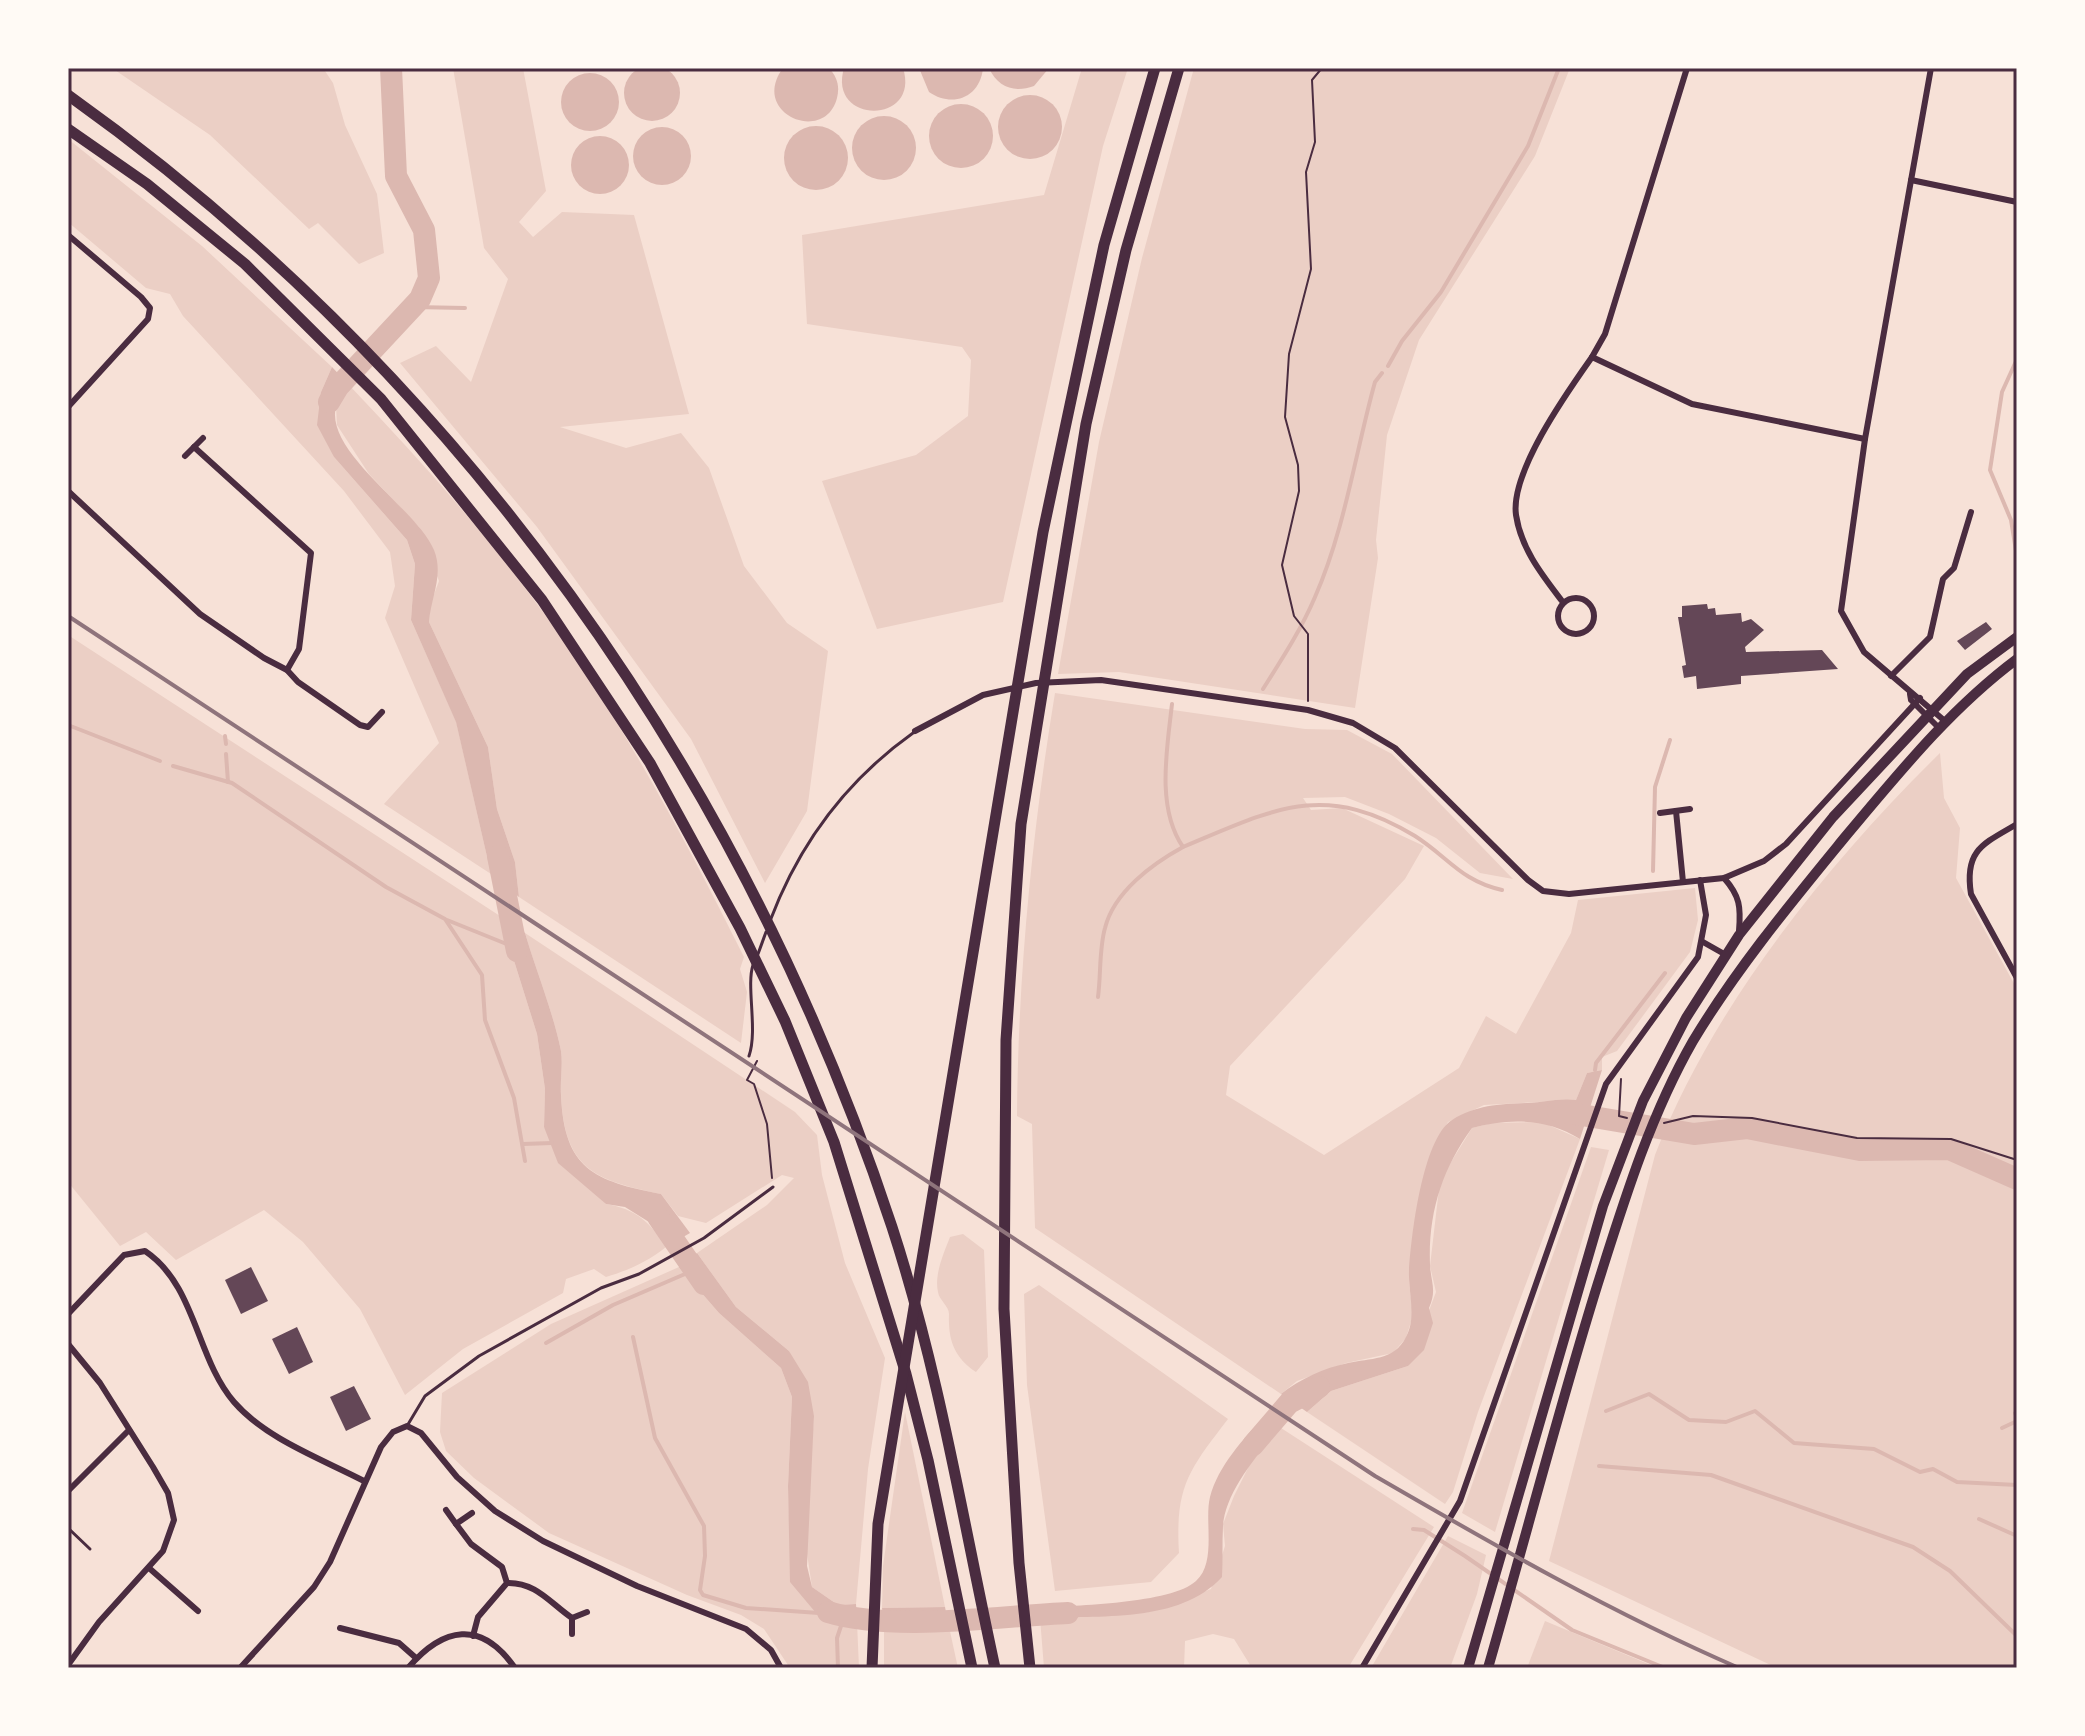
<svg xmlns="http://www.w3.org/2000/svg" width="2085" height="1736" viewBox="0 0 2085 1736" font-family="'DM Sans',sans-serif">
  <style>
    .green { fill: #ebcfc5 }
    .water { fill: #dcb8b0 }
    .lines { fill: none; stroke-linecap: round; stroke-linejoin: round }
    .stream { stroke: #dcb8b0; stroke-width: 4 }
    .river { stroke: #dcb8b0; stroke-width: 22 }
    .building { fill: #644757 }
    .path { stroke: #4a2c40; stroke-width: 2 }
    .service { stroke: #4a2c40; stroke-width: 3 }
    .minor { stroke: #4a2c40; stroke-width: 6 }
    .trunk { stroke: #4a2c40; stroke-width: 10 }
    .motorway { stroke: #4a2c40; stroke-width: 11 }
    .rail { stroke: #8f747c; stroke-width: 4 }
    .neatline { fill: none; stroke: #4a2c40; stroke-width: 3 }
  </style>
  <rect width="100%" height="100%" fill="#f7e1d7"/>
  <g class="green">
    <polygon points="112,68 323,68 333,83 345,125 377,194 384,253 359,264 318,223 309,229 210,135"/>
    <polygon points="453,68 523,68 546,191 519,222 533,237 562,212 634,215 689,414 560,427 626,448 681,433 709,468 744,566 787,623 828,651 807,811 765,883 691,739 537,527 400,363 436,346 471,382 508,279 484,248"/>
    <polygon points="1082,68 1128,68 1103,146 1003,602 877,629 822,481 916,455 968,416 971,360 962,347 807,324 802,235 1044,195"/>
    <polygon points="1194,68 1570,68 1535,156 1419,340 1387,435 1376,540 1378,558 1355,708 1119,672 1058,674 1099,442 1142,258"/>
    <polygon points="68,139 202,246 332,367 321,392 334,457 407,540 415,564 411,620 456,721 491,874 384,804 439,743 385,618 395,586 390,552 344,491 183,316 170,294 146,288 68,222"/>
    <path d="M349 385C412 451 473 519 528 592 614 705 681 831 744 957L740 969 747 992 741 1043 519 897 515 862 497 809 488 747 429 622 430 605 439 581 419 527 369 474 337 425 336 406Z"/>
    <path d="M68 635 500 916 537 1034 545 1089 544 1127 606 1204C636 1209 650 1222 666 1247 647 1262 629 1270 606 1277L594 1269 566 1279 563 1293 463 1349 405 1395 360 1309 303 1242 264 1210 176 1260 146 1232 120 1246 68 1182Z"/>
    <path d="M1055 693 1305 729 1347 730 1392 754 1513 879 1480 873 1436 838 1389 814 1345 797 1303 798 1311 810 1342 808 1424 846 1405 879 1230 1066 1226 1095 1324 1155 1459 1068 1486 1016 1516 1034 1571 933 1578 900 1695 888 1698 920 1690 952 1617 1051 1602 1057V1070L1587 1073 1576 1100 1484 1105 1448 1122 1435 1145 1409 1283 1413 1315 1406 1338 1393 1353 1346 1363 1297 1381 1281 1394 1035 1228 1032 1124 1017 1116C1018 976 1032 832 1055 693Z"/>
    <path d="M1940 753 1944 798 1960 828 1956 878 2017 989V1668H1777L1549 1561 1655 1155C1712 1007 1827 864 1940 753Z"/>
    <path d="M525 933 795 1112 817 1135 822 1175 845 1263 885 1358 868 1469 856 1604 838 1605 812 1587 805 1540 814 1416 789 1351 736 1307 697 1253 767 1205 794 1178 782 1175 706 1223 678 1216 661 1194C594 1180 564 1169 561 1094 560 1080 563 1065 561 1051 554 1015 536 970 525 933Z"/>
    <polygon points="1542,1122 1580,1139 1478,1412 1453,1492 1445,1504 1307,1412 1331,1391 1408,1366 1436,1292 1430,1266 1440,1180 1472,1128 1492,1123"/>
    <polygon points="1591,1147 1609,1150 1495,1532 1462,1513"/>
    <path d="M963 1234 984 1250 988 1357 976 1372C954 1357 948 1340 949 1314 949 1306 939 1300 938 1292 934 1274 944 1253 950 1237Z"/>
    <polygon points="679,1267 719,1313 781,1368 792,1397 788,1486 791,1582 840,1623 857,1622 859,1668 790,1668 764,1629 741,1615 687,1595 549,1533 474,1478 446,1451 440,1432 442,1393 551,1324"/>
    <path d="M1039 1285 1228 1419C1189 1470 1175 1486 1179 1553L1151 1582 1055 1591 1027 1385 1024 1294Z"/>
    <polygon points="905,1412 945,1607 882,1608 883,1566"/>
    <polygon points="1281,1428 1434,1527 1348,1668 1252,1668 1234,1639 1213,1634 1185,1641 1184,1668 1044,1668 1040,1618 1149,1612 1211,1589 1225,1546 1223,1524 1234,1496 1251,1462"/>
    <polygon points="1448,1536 1486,1555 1477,1594 1450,1668 1371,1668"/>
    <polygon points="1545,1621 1658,1668 1527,1668"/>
    <polygon points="884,1626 949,1627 958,1668 884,1668"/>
  </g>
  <g class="water">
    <circle cx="652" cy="93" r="28"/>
    <path d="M783 68H829C837 77 840 86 837 98 825 145 749 114 783 68Z"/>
    <path d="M844 68H903C921 125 827 125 844 68Z"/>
    <path d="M919 68H983C980 98 952 108 929 92Z"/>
    <path d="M989 68H1049L1034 86C1015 93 998 88 989 68Z"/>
    <circle cx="590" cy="102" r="29"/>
    <circle cx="1030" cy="127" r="32"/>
    <circle cx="961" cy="136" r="32"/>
    <circle cx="884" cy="148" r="32"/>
    <circle cx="816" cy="158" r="32"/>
    <circle cx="662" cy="156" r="29"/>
    <circle cx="600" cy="165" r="29"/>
    <path d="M332 367 349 385C346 391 338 399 336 406 324 452 417 509 434 550 444 575 431 597 429 622L488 747 497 809 515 862 519 897 491 874 456 722 411 620 415 564 407 540 334 457 317 425 321 392Z"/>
    <path d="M500 916 525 933C536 970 554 1015 561 1051 563 1065 560 1081 561 1095 564 1169 594 1181 661 1194L690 1233 666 1247 649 1222 625 1207 606 1204 558 1163 544 1127 545 1089 537 1034Z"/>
    <path d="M1602 1070 1580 1139C1547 1118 1509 1118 1472 1128 1442 1169 1428 1213 1430 1265 1431 1283 1437 1290 1429 1308L1433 1323 1424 1350 1408 1366 1331 1391 1307 1412 1281 1394C1300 1379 1324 1368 1348 1363 1370 1358 1394 1361 1406 1337 1417 1317 1408 1293 1409 1271 1411 1238 1422 1139 1452 1120 1476 1105 1500 1104 1528 1103 1544 1102 1560 1098 1576 1100L1587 1073Z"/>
    <polygon points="697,1253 736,1307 789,1351 808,1382 814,1416 807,1566 812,1587 838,1605 856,1604 857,1622 840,1623 816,1613 790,1582 788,1486 792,1397 781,1368 719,1313 679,1267"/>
    <path d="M1265 1416 1281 1428C1259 1452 1225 1492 1223 1526 1222 1543 1223 1560 1222 1577 1179 1624 1098 1615 1040 1618L1039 1608C1075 1605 1171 1604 1196 1581 1217 1562 1204 1521 1210 1497 1218 1466 1244 1438 1265 1416Z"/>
    <polygon points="945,1607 949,1627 884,1626 882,1608"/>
  </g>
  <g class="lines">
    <g class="stream">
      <polyline points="413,307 465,308"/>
      <polyline points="2017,359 2002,392 1990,470 2011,520 2017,557"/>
      <polyline points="1388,366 1402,341 1441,292 1528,146 1559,68"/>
      <path d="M1263 689C1282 659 1301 630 1315 597 1345 529 1355 454 1375 382L1382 373"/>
      <path d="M1172 704C1167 749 1156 808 1183 847 1272 810 1323 780 1415 836 1448 857 1461 881 1502 890"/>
      <polyline points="68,725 160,761"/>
      <polyline points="225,736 226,744"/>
      <polyline points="226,754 228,782"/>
      <polyline points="173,766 232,783 386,887 445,919 482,975 485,1020 514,1098 525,1161"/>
      <polyline points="1653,871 1655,787 1670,740"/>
      <polyline points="447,920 509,945"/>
      <path d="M1098 997C1101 975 1099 949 1105 928 1114 892 1152 864 1183 847"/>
      <polyline points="1595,1070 1596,1063 1665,973"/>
      <polyline points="523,1144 552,1143"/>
      <polyline points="633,1337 655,1438 704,1526 705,1556 700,1590 703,1595 746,1608 819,1613"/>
      <polyline points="546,1343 613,1305 685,1274"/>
      <polyline points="1606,1411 1649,1394 1689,1420 1726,1422 1755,1411 1794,1443 1874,1449 1920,1472 1933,1469 1957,1482 2017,1485"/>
      <polyline points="2015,1413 2017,1417"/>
      <polyline points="2002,1428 2017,1421"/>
      <polyline points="1599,1466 1711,1475 1913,1547 1950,1571 2017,1636"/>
      <polyline points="1979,1519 2017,1536"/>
      <polyline points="1413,1529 1424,1530 1465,1556 1572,1630 1665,1668"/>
      <polyline points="838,1668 837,1638 843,1620"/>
    </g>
    <g class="river">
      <polyline points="329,402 338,387 420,299 429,278 424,230 396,176 391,68"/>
      <polyline points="498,856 517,951"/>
      <polyline points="1558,1111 1694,1134 1747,1128 1860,1150 1949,1149 2017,1179"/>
      <polyline points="658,1217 704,1284"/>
      <polyline points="1253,1445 1289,1403 1319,1387"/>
      <path d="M828 1612C893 1632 999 1616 1068 1613"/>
    </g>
  </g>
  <g class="building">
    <polygon points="1707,604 1708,609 1715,608 1716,615 1741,613 1742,622 1751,619 1764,630 1745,647 1746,652 1822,650 1838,669 1741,676 1741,684 1697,689 1696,676 1684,678 1682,666 1686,665 1678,617 1682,617 1682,606"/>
    <polygon points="1986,622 1992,629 1965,650 1957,641"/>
    <polygon points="251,1267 268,1301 241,1314 225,1280"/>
    <polygon points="297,1327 313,1362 289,1374 272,1339"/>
    <polygon points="354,1386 371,1419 346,1431 330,1397"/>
  </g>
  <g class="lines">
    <g class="path">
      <polyline points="1308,701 1308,634 1294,616 1282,565 1299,491 1298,465 1285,417 1289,354 1311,269 1306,172 1315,142 1312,80 1322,68"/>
      <polyline points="757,1061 747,1080 754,1084 767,1124 772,1178"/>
      <polyline points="1621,1079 1619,1116 1627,1118"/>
      <polyline points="1664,1123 1693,1116 1752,1118 1857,1138 1951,1139 2017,1160"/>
    </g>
    <g class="service">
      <path d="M770 921C799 844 847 780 913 733"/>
      <polyline points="758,954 766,932"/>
      <path d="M749 1056C758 1030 746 986 753 965"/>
      <polyline points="407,1426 425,1396 479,1356 601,1288 639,1274 704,1238 773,1187"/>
      <polyline points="68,1528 90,1549"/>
    </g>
    <g class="minor">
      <polyline points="1687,68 1605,334 1592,357 1692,404 1865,439"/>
      <polyline points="1931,68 1865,439 1841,611 1864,652 1946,722"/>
      <polyline points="1911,180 2017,202"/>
      <polyline points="68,235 141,297 150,308 148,319 68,407"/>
      <polyline points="194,447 311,553 299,649 287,670"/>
      <polyline points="185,456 203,438"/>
      <polyline points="68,491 200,614 264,658 287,670 298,682 360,725 368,727 382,712"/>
      <circle cx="1576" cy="616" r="18"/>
      <path d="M1562 601C1543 576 1521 549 1516 515 1510 472 1568 391 1592 357"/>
      <polyline points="1891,676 1930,637 1943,579 1954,568 1971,512"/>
      <polyline points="1910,694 1911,700 1940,729"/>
      <polyline points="915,731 983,695 1036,683 1101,680 1308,710 1353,723 1395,748 1528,880 1543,891 1569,894 1724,878 1764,861 1786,844 1920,698"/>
      <polyline points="1676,811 1683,882"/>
      <polyline points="1660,813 1690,809"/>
      <path d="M2017 824C1983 844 1964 850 1971 894L2017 978"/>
      <path d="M1724 878C1740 896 1741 907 1739 931"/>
      <polyline points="1703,942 1726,955"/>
      <path d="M68 1314 124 1255 145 1251C196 1285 196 1358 234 1402 266 1439 322 1459 364 1481"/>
      <polyline points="68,1344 100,1383 153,1467 168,1493 174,1520 163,1551 99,1622 68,1665"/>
      <polyline points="68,1491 129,1430"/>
      <polyline points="446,1510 456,1524"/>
      <polyline points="472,1513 456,1524 471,1544 502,1567 507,1583 478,1617 473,1636"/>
      <polyline points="149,1568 198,1611"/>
      <path d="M507 1583C536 1582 550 1603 572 1618V1634"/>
      <polyline points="572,1618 587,1612"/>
      <polyline points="340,1628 399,1643 416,1658"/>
      <polyline points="240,1668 314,1587 330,1562 381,1447 393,1432 407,1426 421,1433 457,1477 495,1511 543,1541 637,1586 746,1629 771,1650 781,1668"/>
      <path d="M408 1668C443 1627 481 1619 515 1668"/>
      <polyline points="1362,1668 1460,1501 1606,1084 1698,957 1706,915 1700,880"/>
    </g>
    <g class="trunk">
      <polyline points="1468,1668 1603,1206 1643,1101 1686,1018 1739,935 1833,817 1967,674 2017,637"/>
      <path d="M1488 1668C1525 1540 1558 1411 1598 1283 1624 1201 1650 1116 1693 1041 1737 968 1791 903 1845 837 1898 774 1950 709 2017 659"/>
    </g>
    <g class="motorway">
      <path d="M68 95C459 374 742 772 892 1227 939 1371 963 1521 995 1668"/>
      <polyline points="68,129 147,184 245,264 381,399 542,600 650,763 740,928 785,1021 834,1142 906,1374 928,1460 972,1668"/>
      <polyline points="872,1668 878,1524 1043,532 1104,245 1155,68"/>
      <polyline points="1030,1668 1019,1563 1004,1309 1006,1040 1021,824 1086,424 1126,250 1179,68"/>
    </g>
    <path class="rail" d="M68 616 1375 1476C1494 1545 1612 1613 1739 1668"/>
  </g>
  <rect width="2085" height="1736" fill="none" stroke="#fffaf5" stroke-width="140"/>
  <rect x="70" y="70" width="1945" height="1596" class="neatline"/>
</svg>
